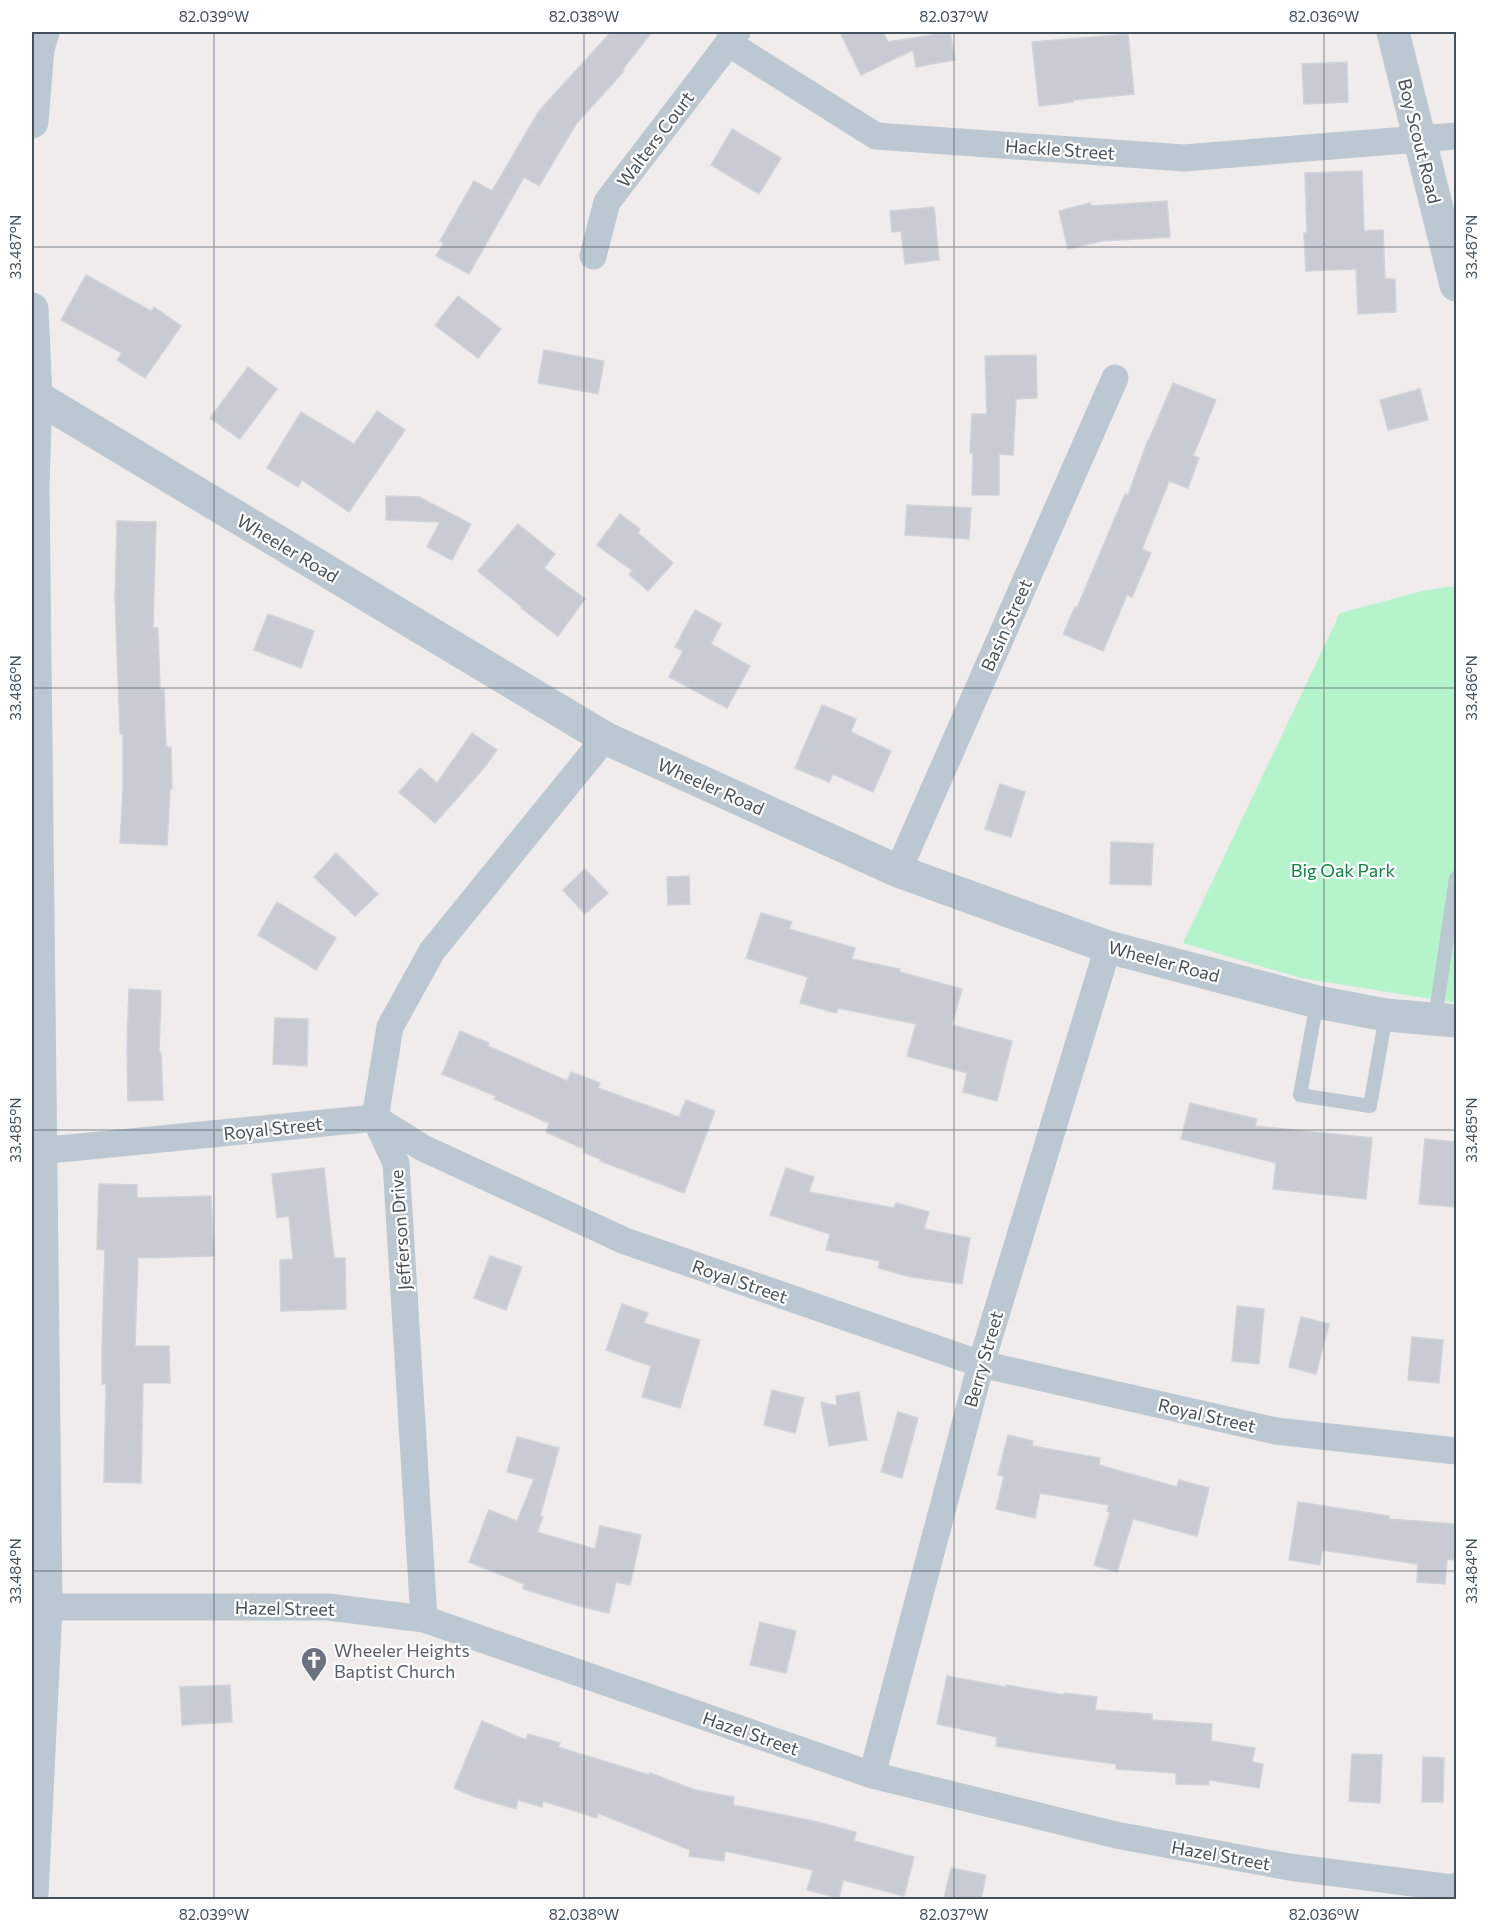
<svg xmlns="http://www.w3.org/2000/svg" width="1488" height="1931" viewBox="0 0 1488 1931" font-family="Commissioner,sans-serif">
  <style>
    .green { fill: #b5f3ca }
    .building { fill: #c8cbd3; stroke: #d0d3d9; stroke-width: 1.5 }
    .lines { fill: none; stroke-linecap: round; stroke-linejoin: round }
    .service { stroke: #bbc8d1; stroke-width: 14 }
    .minor { stroke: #bbc8d1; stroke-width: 27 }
    .tertiary { stroke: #bbc8d1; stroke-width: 33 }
    .ticks { fill: none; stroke: #43515c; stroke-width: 1.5; stroke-opacity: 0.45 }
    .labels { text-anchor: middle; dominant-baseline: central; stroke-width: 4.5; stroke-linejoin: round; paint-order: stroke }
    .street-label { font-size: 18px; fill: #43515c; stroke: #fff }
    .park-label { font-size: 18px; fill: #0d8342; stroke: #fff }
    .worship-label { font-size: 18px; fill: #5b616d; stroke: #fff; text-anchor: start }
    .neatline { fill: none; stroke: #43515c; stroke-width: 2 }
    .ticks-label { font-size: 15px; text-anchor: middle; fill: #43515c }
  </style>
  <rect width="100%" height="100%" fill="#f0ecec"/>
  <polygon class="green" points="1456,586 1456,1003 1301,978 1183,943 1340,613 1426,590"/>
  <g class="building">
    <polygon points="611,32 652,32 622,70 624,71 576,124 539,186 524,177 469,274 436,256 444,243 440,241 474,181 492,191 539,111"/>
    <polygon points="840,32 883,32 888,42 950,32 955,60 916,67 913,50 861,75"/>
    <polygon points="1128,34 1134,94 1073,100 1073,102 1039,106 1032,42"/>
    <polygon points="1347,62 1348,102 1304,104 1302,64"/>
    <polygon points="732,129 781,158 759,194 711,165"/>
    <polygon points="1362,171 1364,231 1383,230 1385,279 1395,279 1396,312 1358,314 1356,269 1306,271 1304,233 1307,233 1305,173"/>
    <polygon points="1167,201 1170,237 1101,241 1068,249 1059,211 1090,203 1091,206"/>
    <polygon points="934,207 939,260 905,264 901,231 892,232 890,211"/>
    <polygon points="86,275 151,311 154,307 181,326 145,378 117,360 122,353 61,320"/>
    <polygon points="458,296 501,329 478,358 435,325"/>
    <polygon points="544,350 604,361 598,394 538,383"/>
    <polygon points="1036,355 1037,398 1016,399 1013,455 999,454 999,495 972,495 973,453 970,453 972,414 987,414 985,356"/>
    <polygon points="248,367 277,389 240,439 210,418"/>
    <polygon points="1173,383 1216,400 1193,456 1199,458 1188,488 1169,481 1142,549 1151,553 1132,597 1127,595 1103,651 1063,634 1075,607 1077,608 1125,494 1128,495 1148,440 1149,440"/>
    <polygon points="1420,389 1428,420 1388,430 1380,400"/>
    <polygon points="377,411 405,430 349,512 302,480 298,487 267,468 301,412 354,444"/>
    <polygon points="386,496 419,497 471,524 452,560 427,547 440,522 386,520"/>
    <polygon points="907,505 971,508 969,539 905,535"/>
    <polygon points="620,514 640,529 638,533 673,563 648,591 629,574 633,571 597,545"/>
    <polygon points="117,521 156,522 153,628 158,628 160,689 164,689 166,747 171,747 172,788 170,789 167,845 120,843 123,789 123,734 120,734 115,600"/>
    <polygon points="518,524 555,554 544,568 585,599 558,636 521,608 522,607 478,571"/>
    <polygon points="695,610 721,624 711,644 750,666 727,708 669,677 683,651 675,647"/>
    <polygon points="268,614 314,631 301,668 254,650"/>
    <polygon points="822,705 856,719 851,732 891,751 873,792 833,774 829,782 795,768"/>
    <polygon points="472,733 497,750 483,769 435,823 399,792 420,768 437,783"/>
    <polygon points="1000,784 1025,792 1011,837 985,829"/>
    <polygon points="1111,842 1153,844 1151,885 1110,884"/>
    <polygon points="336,853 378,894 355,916 314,877"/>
    <polygon points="585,869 608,893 585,914 563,890"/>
    <polygon points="689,876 690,904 668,905 667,877"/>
    <polygon points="277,902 336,938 316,970 258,935"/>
    <polygon points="761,913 792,922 789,929 855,948 852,959 900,969 900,972 962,989 952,1025 1012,1041 997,1101 963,1092 967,1073 907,1056 916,1024 838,1008 836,1013 800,1003 808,977 746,958"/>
    <polygon points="129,989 161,991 159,1053 161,1053 163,1100 128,1101 127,1048"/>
    <polygon points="275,1018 308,1019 307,1066 273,1064"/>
    <polygon points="460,1031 489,1043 488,1046 567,1081 571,1072 600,1083 598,1088 679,1117 686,1100 715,1111 684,1193 600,1161 600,1159 583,1152 584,1149 546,1132 549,1123 494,1099 496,1096 442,1074"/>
    <polygon points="1190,1103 1257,1119 1255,1126 1372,1138 1366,1199 1273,1189 1276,1163 1181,1139"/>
    <polygon points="1425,1139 1456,1142 1456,1207 1419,1204"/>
    <polygon points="324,1168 334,1258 345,1258 346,1309 281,1311 280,1260 293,1259 289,1216 277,1218 272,1174"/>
    <polygon points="786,1168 814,1177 809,1192 894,1208 896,1203 929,1212 924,1229 970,1238 962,1284 911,1277 878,1268 880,1261 826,1250 830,1234 770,1215"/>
    <polygon points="99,1184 137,1185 137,1198 211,1196 214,1256 138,1258 135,1346 169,1346 170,1383 143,1383 141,1483 104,1482 106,1384 102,1384 102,1347 105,1250 97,1249"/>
    <polygon points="490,1256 522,1267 506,1310 474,1298"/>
    <polygon points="622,1304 648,1313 644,1323 700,1340 680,1408 642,1397 651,1366 606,1350"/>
    <polygon points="1237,1306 1264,1309 1259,1364 1232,1361"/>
    <polygon points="1301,1317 1329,1324 1316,1374 1289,1367"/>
    <polygon points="1412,1337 1443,1340 1439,1383 1408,1380"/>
    <polygon points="772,1390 804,1398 795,1433 764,1425"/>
    <polygon points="859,1392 867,1440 829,1446 821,1402 837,1406 836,1396"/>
    <polygon points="898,1412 918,1418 902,1478 881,1472"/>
    <polygon points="1008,1435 1033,1441 1032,1446 1100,1458 1099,1465 1177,1487 1179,1480 1209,1488 1197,1536 1133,1519 1117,1572 1094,1565 1110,1512 1107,1511 1109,1505 1040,1493 1035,1518 996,1509 1004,1476 998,1475"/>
    <polygon points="517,1437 559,1448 540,1516 543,1517 537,1532 595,1549 600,1526 641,1535 630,1585 616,1582 609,1613 583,1607 523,1589 524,1584 469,1562 489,1510 517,1521 534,1479 507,1472"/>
    <polygon points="1298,1502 1389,1516 1389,1519 1456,1524 1454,1560 1447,1559 1445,1584 1417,1582 1418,1564 1322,1550 1320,1565 1289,1560"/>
    <polygon points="760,1622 796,1631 786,1673 750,1665"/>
    <polygon points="947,1676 1006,1687 1006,1685 1064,1695 1064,1693 1097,1697 1095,1710 1152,1714 1152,1720 1212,1724 1211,1741 1255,1748 1252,1762 1263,1764 1259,1788 1209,1780 1209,1785 1176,1784 1176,1773 1116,1769 1116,1764 1056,1756 996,1746 997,1737 937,1724"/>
    <polygon points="230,1685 232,1722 182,1725 180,1687"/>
    <polygon points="482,1721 526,1740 528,1734 560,1743 558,1747 649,1775 650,1773 695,1790 734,1797 733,1805 809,1820 856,1832 854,1841 914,1857 904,1896 843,1880 839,1898 807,1890 813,1870 725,1851 724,1861 689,1856 690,1850 598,1813 597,1818 543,1801 542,1807 518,1800 516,1809 475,1797 454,1788"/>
    <polygon points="1352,1754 1382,1755 1380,1803 1349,1801"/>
    <polygon points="1423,1757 1444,1758 1443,1802 1422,1802"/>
    <polygon points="951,1868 986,1875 981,1899 944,1899"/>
  </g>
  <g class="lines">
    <g class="service">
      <polyline points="1317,1002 1300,1095 1370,1106 1386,1015"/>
      <polyline points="1435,1019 1456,878"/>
    </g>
    <g class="minor">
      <polyline points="728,43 876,136 1184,158 1456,136"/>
      <polyline points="593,256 607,202 737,32"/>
      <polyline points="898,871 1115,378"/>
      <polyline points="39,1151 375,1118 423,1148 625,1241 981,1364 1276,1431 1456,1451"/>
      <polyline points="46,1607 328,1607 424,1619 872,1775 1116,1835 1289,1867 1452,1888 1456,1886"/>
      <polyline points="424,1619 396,1163 375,1118 390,1027 432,951 605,738"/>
      <polyline points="872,1775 981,1364 1108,947"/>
    </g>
    <g class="tertiary">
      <polyline points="1393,32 1456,285"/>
      <polyline points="32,122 38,48 43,32"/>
      <polyline points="32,309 36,397 33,486 46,1607 32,1895"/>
      <polyline points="32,394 605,738 898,871 1108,947 1317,1002 1386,1015 1456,1021"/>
    </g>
  </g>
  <path class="ticks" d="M214 32V1900M584 32V1900M954 32V1900M1324 32V1900M32 247H1456M32 688H1456M32 1130H1456M32 1571H1456"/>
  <defs>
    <g id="church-pin" transform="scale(1.35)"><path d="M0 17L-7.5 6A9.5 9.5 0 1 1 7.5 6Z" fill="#6b7280" stroke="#fff"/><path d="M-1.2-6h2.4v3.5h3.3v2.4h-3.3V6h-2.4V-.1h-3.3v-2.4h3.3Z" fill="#fff"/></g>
  </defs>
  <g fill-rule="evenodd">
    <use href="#church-pin" x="314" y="1660"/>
  </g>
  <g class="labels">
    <g class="street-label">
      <text transform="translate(655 139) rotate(-53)">Walters Court</text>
      <text transform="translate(1420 141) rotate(76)">Boy Scout Road</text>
      <text transform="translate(1060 149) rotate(4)">Hackle Street</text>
      <text transform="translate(288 548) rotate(31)">Wheeler Road</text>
      <text transform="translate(1006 625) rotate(-66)">Basin Street</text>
      <text transform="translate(711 786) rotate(24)">Wheeler Road</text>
      <text transform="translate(1164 961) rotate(15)">Wheeler Road</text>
      <text transform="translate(273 1128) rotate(-6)">Royal Street</text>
      <text transform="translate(400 1230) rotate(-94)">Jefferson Drive</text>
      <text transform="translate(740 1281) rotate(19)">Royal Street</text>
      <text transform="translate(983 1359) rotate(-74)">Berry Street</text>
      <text transform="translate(1207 1415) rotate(13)">Royal Street</text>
      <text transform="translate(285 1608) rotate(1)">Hazel Street</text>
      <text transform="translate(751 1733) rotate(19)">Hazel Street</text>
      <text transform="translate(1221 1855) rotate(10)">Hazel Street</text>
    </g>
    <g class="park-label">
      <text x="1343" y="870">Big Oak Park</text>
    </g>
    <g class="worship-label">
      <text x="334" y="1650">Wheeler Heights<tspan x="334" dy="21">Baptist Church</tspan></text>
    </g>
  </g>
  <rect width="1488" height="1931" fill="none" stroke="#ffffff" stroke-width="66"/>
  <rect x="33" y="33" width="1422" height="1865" class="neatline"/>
  <g class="ticks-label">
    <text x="214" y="22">82.039°W</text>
    <text x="584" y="22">82.038°W</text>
    <text x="954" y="22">82.037°W</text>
    <text x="1324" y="22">82.036°W</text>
    <text transform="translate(16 247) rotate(-90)" y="5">33.487°N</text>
    <text transform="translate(1472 247) rotate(-90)" y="5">33.487°N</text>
    <text transform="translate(16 688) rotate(-90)" y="5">33.486°N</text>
    <text transform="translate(1472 688) rotate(-90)" y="5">33.486°N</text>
    <text transform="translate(16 1130) rotate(-90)" y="5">33.485°N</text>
    <text transform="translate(1472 1130) rotate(-90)" y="5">33.485°N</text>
    <text transform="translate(16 1571) rotate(-90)" y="5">33.484°N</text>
    <text transform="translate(1472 1571) rotate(-90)" y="5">33.484°N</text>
    <text x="214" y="1920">82.039°W</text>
    <text x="584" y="1920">82.038°W</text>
    <text x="954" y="1920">82.037°W</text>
    <text x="1324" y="1920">82.036°W</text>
  </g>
</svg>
